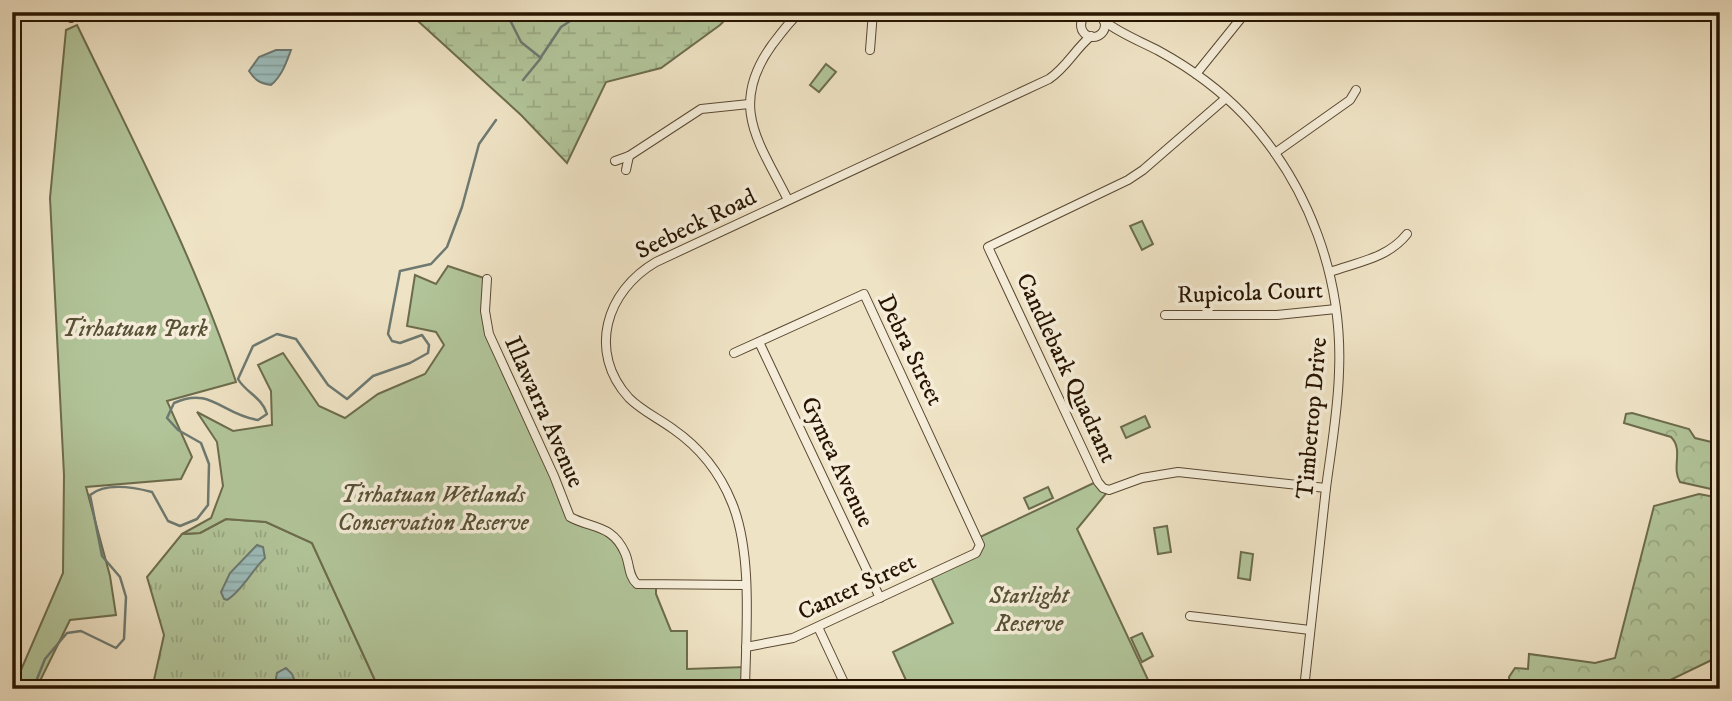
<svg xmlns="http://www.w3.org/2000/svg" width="1732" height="701" viewBox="0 0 1732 701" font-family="'IM FELL DW Pica',serif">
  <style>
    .grass { fill: url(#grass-tufts); stroke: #6c6c4d; stroke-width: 2 }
    .forest { fill: url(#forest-crowns); stroke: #6c6c4d; stroke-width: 2 }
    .wetland { fill: url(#wetland-marsh); stroke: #6c6c4d; stroke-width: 2 }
    .green { fill: #b2c59a; stroke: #6c6c4d; stroke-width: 2 }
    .water { fill: url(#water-rules); stroke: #6d7971; stroke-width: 2 }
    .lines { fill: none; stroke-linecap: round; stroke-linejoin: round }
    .stream { stroke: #6d7971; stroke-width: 2.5 }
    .minor-casing { stroke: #594831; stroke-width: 10 }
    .minor { stroke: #f5edd9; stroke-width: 8 }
    .labels { text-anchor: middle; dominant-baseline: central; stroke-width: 7; stroke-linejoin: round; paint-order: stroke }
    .street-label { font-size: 24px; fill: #271400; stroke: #f5edd9 }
    .park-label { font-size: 24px; font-style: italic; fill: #585236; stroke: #f5edd9 }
  </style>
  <defs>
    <pattern id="grass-tufts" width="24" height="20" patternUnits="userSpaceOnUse" patternTransform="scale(1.75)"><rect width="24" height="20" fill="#b2c59a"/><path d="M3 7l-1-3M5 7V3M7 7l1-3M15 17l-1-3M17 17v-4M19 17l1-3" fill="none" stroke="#99a883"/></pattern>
    <pattern id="forest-crowns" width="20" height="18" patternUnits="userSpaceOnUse" patternTransform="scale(1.75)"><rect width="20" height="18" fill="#b2c59a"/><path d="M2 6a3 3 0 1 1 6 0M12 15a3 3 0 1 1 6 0" fill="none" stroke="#99a883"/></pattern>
    <pattern id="wetland-marsh" width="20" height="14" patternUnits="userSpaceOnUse" patternTransform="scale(1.75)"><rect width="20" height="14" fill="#b2c59a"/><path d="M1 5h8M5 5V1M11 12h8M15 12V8" fill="none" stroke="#99a883"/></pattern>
    <pattern id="water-rules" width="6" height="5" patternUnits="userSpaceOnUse" patternTransform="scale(1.75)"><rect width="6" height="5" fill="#9cbdbc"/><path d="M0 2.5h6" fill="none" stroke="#86a2a0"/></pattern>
  </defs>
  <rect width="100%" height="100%" fill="#efe3c5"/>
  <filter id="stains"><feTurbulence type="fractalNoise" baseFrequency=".00286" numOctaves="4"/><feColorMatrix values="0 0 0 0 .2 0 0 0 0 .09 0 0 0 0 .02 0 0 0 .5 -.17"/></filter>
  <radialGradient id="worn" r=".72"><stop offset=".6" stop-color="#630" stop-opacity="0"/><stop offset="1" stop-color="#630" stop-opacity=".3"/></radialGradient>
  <polygon class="grass" points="226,519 266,522 312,543 379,689 152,689 164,635 147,577 182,534 200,533"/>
  <g class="forest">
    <path d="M1632 413 1689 429 1695 438 1720 444V491L1680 482C1671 467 1684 450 1671 437L1624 423 1626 414Z"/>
    <polygon points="1699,494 1720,498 1720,656 1658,686 1650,683 1644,689 1510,689 1509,677 1515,668 1528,669 1529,654 1595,663 1615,658 1654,506"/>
  </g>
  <polygon class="wetland" points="408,12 733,12 720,25 661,68 606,82 567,163 521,115"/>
  <g class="green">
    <path d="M77 25C134 143 195 259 236 382L167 401 192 457 181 479 86 487 110 576 116 615 70 620 36 689H12V676L21 670 63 573 64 475 50 198 66 30Z"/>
    <polygon points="826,64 836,72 819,92 810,85"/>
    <polygon points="1142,221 1153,244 1142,250 1130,226"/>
    <polygon points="448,266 487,279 487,326 568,514 595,524 619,543 632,580 656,585 656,594 671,631 687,631 687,669 746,667 745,689 379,689 312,543 266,522 226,519 200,533 182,534 211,518 223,486 217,442 197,412 233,431 272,425 271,391 258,365 283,353 319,406 345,418 378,394 425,374 444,345 436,332 407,326 415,275 436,284"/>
    <polygon points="1145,416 1150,427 1126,438 1121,427"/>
    <polygon points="1098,481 1109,490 1077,529 1150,684 1139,689 910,689 893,652 953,623 930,575 976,553 978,538"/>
    <polygon points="1048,487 1053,498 1029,509 1024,498"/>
    <polygon points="1167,526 1171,552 1158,554 1154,528"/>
    <polygon points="1241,552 1253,554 1250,580 1238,578"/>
    <polygon points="1142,633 1153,656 1142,662 1131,638"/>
  </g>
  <g class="water">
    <path d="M276 50H291C286 63 282 76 271 85 259 83 255 80 249 71L259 57Z"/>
    <path d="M257 545 263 547 265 558C252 570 242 591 227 600L224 599 221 592 230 573Z"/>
    <polygon points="286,668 292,674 298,689 292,689 288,683 284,681 281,684 281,689 274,689 277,673"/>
  </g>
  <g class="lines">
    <g class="stream">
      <polyline points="506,12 521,42 541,58 523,80"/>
      <polyline points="541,57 561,27 584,12"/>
      <path d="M33 689 45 659 67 633 81 631 116 648 124 639 126 597 120 577 102 556 90 495C106 482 133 487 152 492L168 521 180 526 197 519 208 505 209 464 201 443 178 430 167 418 174 403C211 386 221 414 258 420L267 414C262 397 246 393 238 379L253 346 277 334 296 339 328 385 347 399 373 376 410 363 428 353 429 345 422 335 400 343 392 341 388 334 400 271 431 264 447 247 462 207 479 144 496 120"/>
    </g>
    <g class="minor-casing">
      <g id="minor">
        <polyline points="68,12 71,18"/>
        <circle cx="1093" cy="25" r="12"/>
        <path d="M1104 21C1121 34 1140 41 1159 51 1190 68 1220 90 1244 115 1309 184 1343 278 1339 372 1338 411 1331 450 1326 488 1319 555 1311 622 1304 689"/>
        <polyline points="870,50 873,12"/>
        <polyline points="1196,74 1246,12"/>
        <polyline points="1226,98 1143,170 1128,180 988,247 1098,482 1103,488 1109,490 1142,478 1178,472 1326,488"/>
        <polyline points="1275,153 1350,100 1356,90"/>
        <polyline points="615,161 629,156 701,109 749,104"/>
        <polyline points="626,170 629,156"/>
        <path d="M788 200C759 142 728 106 772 45 781 33 789 22 800 12"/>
        <path d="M1330 272C1358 262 1388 258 1407 234"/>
        <path d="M487 279 485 311 489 334 554 476 570 517C592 529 612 524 625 553 630 564 628 576 637 584L745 585"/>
        <polyline points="1165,315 1277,315 1336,309"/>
        <polyline points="759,342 880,598"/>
        <polyline points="734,353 864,294 980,545 976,553 793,638 746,647"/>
        <polyline points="12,508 14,540 12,554"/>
        <polyline points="1190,616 1310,630"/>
        <polyline points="818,627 847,689"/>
        <path d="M745 689C746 633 753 554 732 503 720 473 699 447 673 429 658 418 642 411 629 398 587 352 606 291 656 262L1049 79C1067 67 1075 49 1091 36"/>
      </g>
    </g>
    <use href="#minor" class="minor"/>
  </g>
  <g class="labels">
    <g class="street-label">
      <text transform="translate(696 224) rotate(-26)">Seebeck Road</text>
      <text transform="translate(1250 293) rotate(-2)">Rupicola Court</text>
      <text transform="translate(910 350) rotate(64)">Debra Street</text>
      <text transform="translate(1066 368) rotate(65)">Candlebark Quadrant</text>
      <text transform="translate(544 412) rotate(66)">Illawarra Avenue</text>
      <text transform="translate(1312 418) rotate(-85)">Timbertop Drive</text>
      <text transform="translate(837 462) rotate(65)">Gymea Avenue</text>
      <text transform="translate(857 587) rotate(-25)">Canter Street</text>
    </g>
    <g class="park-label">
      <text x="135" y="329">Tirhatuan Park</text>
      <text x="433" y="495">Tirhatuan Wetlands<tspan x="433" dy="28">Conservation Reserve</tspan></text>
      <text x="1029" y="596">Starlight<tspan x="1029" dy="28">Reserve</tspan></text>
    </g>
  </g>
  <rect width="1732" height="701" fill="none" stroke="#efe3c5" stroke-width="42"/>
  <rect x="14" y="14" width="1704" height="673" fill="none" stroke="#271400" stroke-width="3.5"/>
  <rect x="21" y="21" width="1690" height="659" fill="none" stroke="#271400" stroke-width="2"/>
  <rect width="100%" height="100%" filter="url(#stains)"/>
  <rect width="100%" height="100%" fill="url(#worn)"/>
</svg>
